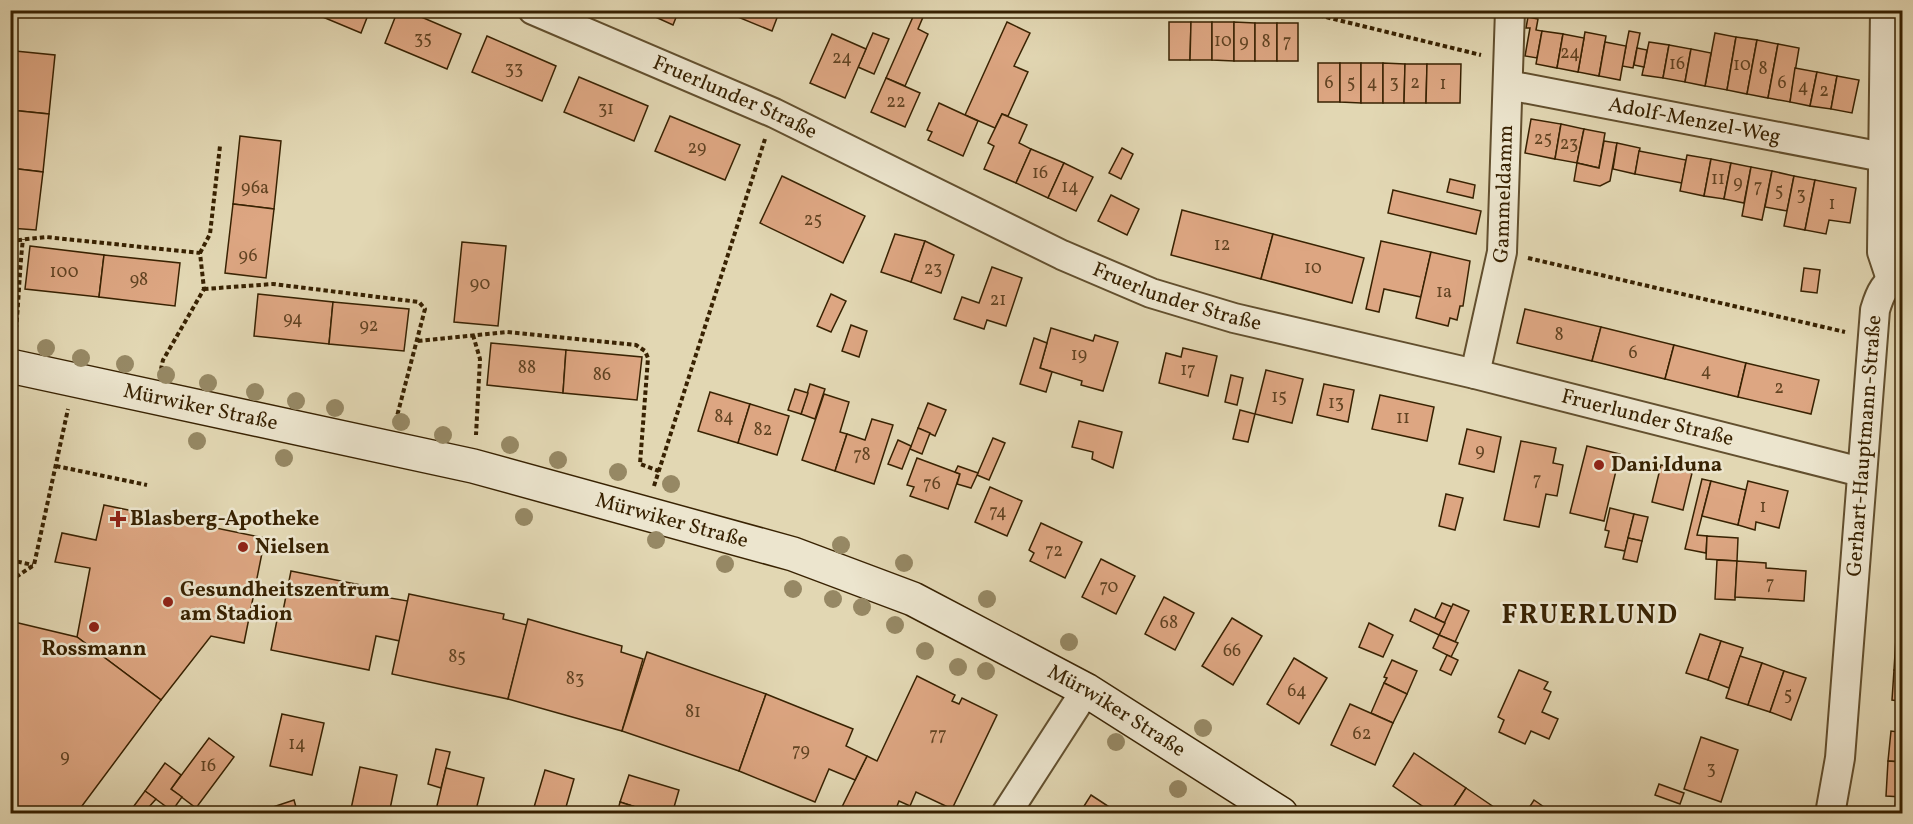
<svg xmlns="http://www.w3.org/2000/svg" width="1913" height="824" viewBox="0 0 1913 824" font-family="Vollkorn,serif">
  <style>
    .building { fill: #dda682; stroke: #382202; stroke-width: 1.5 }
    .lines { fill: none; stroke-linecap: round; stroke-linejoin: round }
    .street-casing { stroke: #624f2e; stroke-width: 32 }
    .secondary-casing { stroke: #382202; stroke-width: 36 }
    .path { stroke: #382202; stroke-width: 4; stroke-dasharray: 4.5 3; stroke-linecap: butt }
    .street { stroke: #ece5ce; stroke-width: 28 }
    .secondary { stroke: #ece5ce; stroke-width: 33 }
    .tree { fill: #968864 }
    .poi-dot { fill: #8f2418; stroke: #ece5ce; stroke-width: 2 }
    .labels { text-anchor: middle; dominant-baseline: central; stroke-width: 5; stroke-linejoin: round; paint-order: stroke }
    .number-label { font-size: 18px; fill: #614322 }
    .street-label { font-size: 21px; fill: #382202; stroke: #ece5ce }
    .poi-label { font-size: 21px; font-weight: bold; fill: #382202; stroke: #ece5ce; text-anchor: start }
    .district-label { font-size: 27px; font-weight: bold; letter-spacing: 1.5px; fill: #382202; stroke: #ece5ce }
  </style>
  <rect width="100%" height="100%" fill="#e2d7b3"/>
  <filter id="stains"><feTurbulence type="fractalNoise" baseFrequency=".00333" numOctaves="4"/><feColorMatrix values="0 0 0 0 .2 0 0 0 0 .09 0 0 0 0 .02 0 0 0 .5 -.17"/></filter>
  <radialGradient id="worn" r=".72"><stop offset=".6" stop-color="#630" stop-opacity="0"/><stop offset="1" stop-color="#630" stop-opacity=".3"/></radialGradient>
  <g class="building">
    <polygon points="306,10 370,10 361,33"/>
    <polygon points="398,10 405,10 461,34 447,69 385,43"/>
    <polygon points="640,10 679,10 673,25"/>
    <polygon points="721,10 780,10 772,31"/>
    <polygon points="916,10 926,10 918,29 928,34 905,86 886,78"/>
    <polygon points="1437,10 1477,10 1477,16 1437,15"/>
    <polygon points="1528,17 1538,19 1536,30 1542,31 1537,58 1525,56 1530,28 1526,28"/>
    <polygon points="1007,22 1030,33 1014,66 1028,72 1008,116 1002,114 995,128 965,115"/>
    <polygon points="1169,22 1191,22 1190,60 1169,60"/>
    <polygon points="1191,22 1212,22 1212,60 1190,60"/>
    <polygon points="1212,22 1234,22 1234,61 1212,60"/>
    <polygon points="1234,22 1255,23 1255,61 1234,61"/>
    <rect x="1255" y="23" width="22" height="38"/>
    <rect x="1277" y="23" width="21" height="38"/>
    <polygon points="1542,31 1563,34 1557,68 1536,64"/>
    <polygon points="1629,31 1640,33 1633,68 1622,66"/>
    <polygon points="1585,32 1606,36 1599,76 1578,72"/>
    <polygon points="873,33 889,39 874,74 858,67"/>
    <polygon points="1715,33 1736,37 1727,90 1705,86"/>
    <polygon points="832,34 866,49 845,98 810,83"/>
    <polygon points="1563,34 1584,38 1578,72 1557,68"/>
    <polygon points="487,36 556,66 542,101 472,72"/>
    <polygon points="1736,37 1757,40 1747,94 1727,90"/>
    <polygon points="1757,40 1778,44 1768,98 1747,94"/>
    <polygon points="1605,42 1626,46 1620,80 1599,76"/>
    <polygon points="1649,42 1669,45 1663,78 1642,75"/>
    <polygon points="1778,44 1799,48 1790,102 1768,98"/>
    <polygon points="1669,45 1691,49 1685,82 1663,78"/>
    <polygon points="1637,48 1647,50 1644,67 1634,65"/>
    <polygon points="1691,49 1711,53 1705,86 1685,82"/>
    <polygon points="15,51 55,55 49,114 10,110"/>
    <rect x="1318" y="63" width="22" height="39"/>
    <polygon points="1340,63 1361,63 1361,103 1340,102"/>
    <rect x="1361" y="63" width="22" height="40"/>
    <polygon points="1383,63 1405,64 1404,103 1383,103"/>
    <polygon points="1405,64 1427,64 1426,103 1404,103"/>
    <polygon points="1427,64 1461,64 1460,103 1426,103"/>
    <polygon points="1795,68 1817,72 1810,106 1790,102"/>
    <polygon points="1817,72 1837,76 1831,109 1810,106"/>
    <polygon points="1837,76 1859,80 1852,113 1831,109"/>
    <polygon points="579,77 648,106 634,141 564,112"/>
    <polygon points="886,78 920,93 905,127 871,112"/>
    <polygon points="939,103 978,121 963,156 928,140 932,132 927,130"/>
    <polygon points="10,110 49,114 43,172 10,168"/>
    <polygon points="1002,114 1027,125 1019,143 1031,149 1016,183 984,169 994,146 988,143"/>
    <polygon points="670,116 740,145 725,180 655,151"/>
    <polygon points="1531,119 1561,124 1555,159 1525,153"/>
    <polygon points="1561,124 1584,129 1577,163 1555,159"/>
    <polygon points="1584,129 1605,133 1599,168 1577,163"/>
    <polygon points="240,136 281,141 274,209 233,204"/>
    <polygon points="1604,141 1617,143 1610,181 1600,186 1574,181 1577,163 1599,168"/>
    <polygon points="1617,143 1640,148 1635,174 1613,169"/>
    <polygon points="1122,148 1133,154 1121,179 1109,173"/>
    <polygon points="1031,149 1064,163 1048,198 1016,183"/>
    <polygon points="1639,151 1686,160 1682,183 1635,174"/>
    <polygon points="1687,155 1711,159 1704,196 1680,191"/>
    <polygon points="1711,159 1731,163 1724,199 1704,196"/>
    <polygon points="1064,163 1093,177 1076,211 1048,198"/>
    <polygon points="1731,163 1751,167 1744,203 1724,199"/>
    <polygon points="1751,167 1772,171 1762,220 1742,216"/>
    <polygon points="10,168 43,172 36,230 10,228"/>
    <polygon points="1772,171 1794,176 1787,211 1765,207"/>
    <polygon points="782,176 865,216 843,263 760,223"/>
    <polygon points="1794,176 1815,180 1805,230 1784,226"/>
    <polygon points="1450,179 1475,185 1473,198 1447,192"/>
    <polygon points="1815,180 1856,188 1850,223 1829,220 1826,234 1805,230"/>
    <polygon points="1393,190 1481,211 1476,234 1388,213"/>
    <polygon points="1111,195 1139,209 1127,235 1098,221"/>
    <polygon points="233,204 274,209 266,278 225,273"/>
    <polygon points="1182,210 1273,234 1261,279 1171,255"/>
    <polygon points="895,234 925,241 911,282 881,272"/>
    <polygon points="1273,234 1364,258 1352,303 1261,279"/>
    <polygon points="925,241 954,255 941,293 911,282"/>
    <polygon points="1381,241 1431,252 1421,297 1384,289 1379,312 1366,309"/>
    <polygon points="462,242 506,246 498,326 454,322"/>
    <polygon points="30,246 104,255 99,297 25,289"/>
    <polygon points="1431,252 1470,261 1463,306 1460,306 1457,320 1450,318 1448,326 1416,318"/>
    <polygon points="104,255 180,263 175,306 99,297"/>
    <polygon points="992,267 1022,278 1006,326 987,320 984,329 954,319 962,297 979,303"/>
    <polygon points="1804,268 1820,270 1817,293 1801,291"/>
    <polygon points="258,294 333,302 329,344 254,336"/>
    <polygon points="831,294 846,301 831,332 817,326"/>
    <polygon points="333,302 409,309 404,351 329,344"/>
    <polygon points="1525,309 1601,327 1592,361 1517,343"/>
    <polygon points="851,325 867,331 859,357 842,351"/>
    <polygon points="1601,327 1674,345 1665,379 1592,361"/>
    <polygon points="1051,328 1093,341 1095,335 1118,342 1103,391 1081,385 1082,381 1040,368"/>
    <polygon points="1034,338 1047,343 1040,368 1052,372 1046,392 1020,384"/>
    <polygon points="491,343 566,350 563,393 487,385"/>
    <polygon points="1674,345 1746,363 1738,397 1665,379"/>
    <polygon points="1183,348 1217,356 1208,396 1159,383 1166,353 1181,357"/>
    <polygon points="566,350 642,357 637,400 563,393"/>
    <polygon points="1746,363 1819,380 1811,414 1738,397"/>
    <polygon points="1266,370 1303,379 1292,423 1255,414"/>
    <polygon points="1231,375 1243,378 1237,405 1225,402"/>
    <polygon points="810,384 825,389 815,419 801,414"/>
    <polygon points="1324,384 1354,390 1348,422 1317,415"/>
    <polygon points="795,389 808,393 801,414 788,410"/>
    <polygon points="710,392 750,404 738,443 698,431"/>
    <polygon points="824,394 849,402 840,432 847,434 835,471 802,460"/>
    <polygon points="1380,395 1434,407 1427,441 1372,429"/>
    <polygon points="928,403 946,410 935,436 918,428"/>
    <polygon points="750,404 789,416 777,455 738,443"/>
    <polygon points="1240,410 1255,414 1248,442 1233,439"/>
    <polygon points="872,419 893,425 874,484 835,471 847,434 865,440"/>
    <polygon points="1079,421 1122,432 1113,468 1092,459 1093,452 1072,447"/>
    <polygon points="918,428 930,433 922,454 910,449"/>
    <polygon points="1467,429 1501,437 1494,472 1459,464"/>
    <polygon points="993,438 1005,443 989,480 977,475"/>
    <polygon points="898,440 911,446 902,469 888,464"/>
    <polygon points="1521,441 1556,448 1553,463 1563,465 1557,496 1546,494 1539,527 1504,520"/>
    <polygon points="1587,446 1620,454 1604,521 1570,513"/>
    <polygon points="917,458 960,474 948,509 910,496 914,487 907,485"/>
    <polygon points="1661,465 1692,473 1683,510 1652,502"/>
    <polygon points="958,466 978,473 971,488 957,484 960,474 955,472"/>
    <polygon points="1702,479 1711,481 1697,535 1707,536 1706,553 1685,549"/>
    <polygon points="1711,481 1746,490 1738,525 1702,516"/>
    <polygon points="1748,481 1788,491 1779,528 1756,522 1755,530 1738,525"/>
    <polygon points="990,487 1022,501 1007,536 975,522"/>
    <polygon points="1446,494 1463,498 1455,530 1439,526"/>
    <polygon points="104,505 265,538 244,643 211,636 161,700 77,637 90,568 55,562 62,533 96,540"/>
    <polygon points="1610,508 1634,514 1625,551 1605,547 1609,531 1605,530"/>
    <polygon points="1634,514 1648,517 1642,541 1628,538"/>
    <polygon points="1041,523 1082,542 1065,578 1030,561 1034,553 1029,550"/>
    <polygon points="1707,536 1738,538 1737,561 1706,559"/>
    <polygon points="1628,538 1642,541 1637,562 1623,559"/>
    <polygon points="1101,559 1135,576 1116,614 1082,597"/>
    <polygon points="1717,560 1737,561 1735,600 1715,599"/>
    <polygon points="1737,561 1766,563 1766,568 1806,571 1804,601 1735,597"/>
    <polygon points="1901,563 1902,564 1902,595 1899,594"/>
    <polygon points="291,571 386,590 384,597 408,601 400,641 376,636 369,670 271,650 279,610 283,611"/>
    <polygon points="409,594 504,614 503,619 527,625 508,699 392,674"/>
    <polygon points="1164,597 1194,613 1175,650 1145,634"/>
    <polygon points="1442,603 1452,607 1445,623 1435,618"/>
    <polygon points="1453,604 1469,611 1455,642 1439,635"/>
    <polygon points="1415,609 1445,623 1439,635 1410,621"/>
    <polygon points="1232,618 1262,636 1233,685 1202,666"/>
    <polygon points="528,619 622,646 621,652 643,659 622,731 508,699"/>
    <polygon points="10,621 77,637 161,700 76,814 10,814"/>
    <polygon points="1369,623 1393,635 1383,657 1359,647"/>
    <polygon points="1700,634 1721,641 1708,680 1686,673"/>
    <polygon points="1439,635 1458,643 1451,657 1433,648"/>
    <polygon points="1896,638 1902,638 1902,671 1894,670"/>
    <polygon points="1721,641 1743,648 1729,688 1708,680"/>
    <polygon points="647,652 766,694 739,771 622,731"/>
    <polygon points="1447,655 1458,660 1451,675 1440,670"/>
    <polygon points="1740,656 1762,663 1748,705 1726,698"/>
    <polygon points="1294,658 1327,678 1299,724 1267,704"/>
    <polygon points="1392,660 1417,671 1407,694 1384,683 1387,678 1384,677"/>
    <polygon points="1762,663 1784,671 1770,712 1748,705"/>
    <polygon points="1519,670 1548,682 1544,689 1551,692 1542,712 1558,719 1549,739 1531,731 1525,744 1499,732 1504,720 1498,717"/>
    <polygon points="1894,670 1902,671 1902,710 1899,710 1900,701 1892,700"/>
    <polygon points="1784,671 1806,678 1791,720 1770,712"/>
    <polygon points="917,676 955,695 952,701 959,704 962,698 997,715 952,809 916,792 910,806 899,801 894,814 839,813 867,756 877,761"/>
    <polygon points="1384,683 1407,694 1393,723 1371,713"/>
    <polygon points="766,694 853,729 846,746 867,756 855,780 829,769 815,802 739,771"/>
    <polygon points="1350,704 1393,723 1375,765 1331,745"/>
    <polygon points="282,714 324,723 312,775 270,766"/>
    <polygon points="1898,725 1902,726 1902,762 1888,761 1891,731 1898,732"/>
    <polygon points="1701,737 1738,750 1721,802 1684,789"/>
    <polygon points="209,738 234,757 196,808 171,789"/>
    <polygon points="436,749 450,752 441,788 428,784"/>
    <polygon points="1414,753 1466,788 1449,814 1434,814 1393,786"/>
    <polygon points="1888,761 1902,762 1902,797 1886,796"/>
    <polygon points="165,763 181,775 171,789 182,797 172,811 145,791"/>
    <polygon points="360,767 397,775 389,814 368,814 351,809"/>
    <polygon points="446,768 484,778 475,814 435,814"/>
    <polygon points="545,770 574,779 564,814 532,814"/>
    <polygon points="629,775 679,790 672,814 657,814 620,802"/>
    <polygon points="1659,784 1684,793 1680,804 1655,795"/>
    <polygon points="1466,788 1504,814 1449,814"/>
    <polygon points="145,791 156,799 148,808 151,810 148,814 128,814"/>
    <polygon points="1091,795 1120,814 1079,814"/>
    <polygon points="1896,796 1902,797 1902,811 1895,811"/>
    <polygon points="294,800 298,814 272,814 270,808"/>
    <polygon points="1534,800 1554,814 1525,814"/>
    <polygon points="620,802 657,814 617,814"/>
  </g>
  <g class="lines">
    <g class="street-casing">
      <g id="street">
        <path id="s1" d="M533 10 774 113 1062 255 1151 293 1234 318 1475 374 1861 472"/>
        <polyline points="1885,10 1882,252 1891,279"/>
        <path id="s2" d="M1508 85 1883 157"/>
        <path id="s3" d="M1475 374 1502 252 1510 10"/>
        <polyline points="1006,814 1086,690"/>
        <path id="s4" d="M1830 814 1840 758 1875 310C1880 293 1885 282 1902 274"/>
      </g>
    </g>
    <g class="secondary-casing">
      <g id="secondary">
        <path id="s5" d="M10 366 473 466 793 554 913 599 1086 690 1281 814"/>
      </g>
    </g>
    <g class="path">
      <polyline points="1297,10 1481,55"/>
      <polyline points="10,241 46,237 200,253 204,289 163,360 161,369"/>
      <polyline points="200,253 210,234 220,146"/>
      <polyline points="1528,258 1845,332"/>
      <polyline points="204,289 273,284 419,302 425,309 396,420"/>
      <polyline points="473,335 480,359 476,435"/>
      <path d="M15 337C19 304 19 273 23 239"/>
      <polyline points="418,341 507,332 636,345 645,351 648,358 640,464 659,471"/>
      <polyline points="56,466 147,485"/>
      <polyline points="654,486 765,139"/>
      <polyline points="10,560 33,565"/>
      <polyline points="10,581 34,565 68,409"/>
    </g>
    <use href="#street" class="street"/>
    <use href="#secondary" class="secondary"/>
  </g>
  <g class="tree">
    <circle cx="46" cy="348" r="9"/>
    <circle cx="81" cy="358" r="9"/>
    <circle cx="125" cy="364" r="9"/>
    <circle cx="166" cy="375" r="9"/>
    <circle cx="208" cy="383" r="9"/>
    <circle cx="255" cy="392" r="9"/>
    <circle cx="296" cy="401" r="9"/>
    <circle cx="335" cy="408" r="9"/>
    <circle cx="401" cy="422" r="9"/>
    <circle cx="443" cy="435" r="9"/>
    <circle cx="197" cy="441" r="9"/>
    <circle cx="510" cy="445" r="9"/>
    <circle cx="284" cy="458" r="9"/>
    <circle cx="558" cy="460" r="9"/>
    <circle cx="618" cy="472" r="9"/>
    <circle cx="671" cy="484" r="9"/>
    <circle cx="524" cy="517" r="9"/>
    <circle cx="656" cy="540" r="9"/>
    <circle cx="841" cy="545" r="9"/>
    <circle cx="904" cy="563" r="9"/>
    <circle cx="725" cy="564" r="9"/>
    <circle cx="793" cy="589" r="9"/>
    <circle cx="833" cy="599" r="9"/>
    <circle cx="987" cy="599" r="9"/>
    <circle cx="862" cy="607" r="9"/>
    <circle cx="895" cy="625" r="9"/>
    <circle cx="1069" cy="642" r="9"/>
    <circle cx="925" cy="651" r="9"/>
    <circle cx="958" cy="667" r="9"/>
    <circle cx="986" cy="671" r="9"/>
    <circle cx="1203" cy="728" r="9"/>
    <circle cx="1116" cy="742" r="9"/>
    <circle cx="1178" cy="789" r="9"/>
  </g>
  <g class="poi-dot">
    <circle cx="1599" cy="465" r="6"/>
    <path d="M115 510h6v6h6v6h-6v6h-6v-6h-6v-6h6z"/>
    <circle cx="243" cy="547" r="6"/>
    <circle cx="168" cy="602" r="6"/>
    <circle cx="94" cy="627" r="6"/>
  </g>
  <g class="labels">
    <g class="number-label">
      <text x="423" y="39">35</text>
      <text x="1223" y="41">10</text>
      <text x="1244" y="42">9</text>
      <text x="1266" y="42">8</text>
      <text x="1287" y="42">7</text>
      <text x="1570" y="53">24</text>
      <text x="842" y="58">24</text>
      <text x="1677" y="64">16</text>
      <text x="1742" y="65">10</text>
      <text x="514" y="69">33</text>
      <text x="1763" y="69">8</text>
      <text x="1329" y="83">6</text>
      <text x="1351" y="83">5</text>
      <text x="1372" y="83">4</text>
      <text x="1394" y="83">3</text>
      <text x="1415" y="83">2</text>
      <text x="1782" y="83">6</text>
      <text x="1443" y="84">1</text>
      <text x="1803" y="87">4</text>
      <text x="1824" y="91">2</text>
      <text x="896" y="102">22</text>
      <text x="606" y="109">31</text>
      <text x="1543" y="139">25</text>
      <text x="1569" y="144">23</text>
      <text x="697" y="148">29</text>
      <text x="1040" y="173">16</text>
      <text x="1718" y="179">11</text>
      <text x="1738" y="183">9</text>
      <text x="1070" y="187">14</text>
      <text x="1758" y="187">7</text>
      <text x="255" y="188">96a</text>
      <text x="1779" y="191">5</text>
      <text x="1801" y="195">3</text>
      <text x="1832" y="204">1</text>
      <text x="813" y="220">25</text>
      <text x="1222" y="245">12</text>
      <text x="248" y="256">96</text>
      <text x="1313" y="268">10</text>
      <text x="933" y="269">23</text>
      <text x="64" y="272">100</text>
      <text x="139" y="280">98</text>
      <text x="480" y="284">90</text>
      <text x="1444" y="292">1a</text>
      <text x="998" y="300">21</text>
      <text x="293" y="319">94</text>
      <text x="369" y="326">92</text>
      <text x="1559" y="335">8</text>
      <text x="1633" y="353">6</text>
      <text x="1079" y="355">19</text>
      <text x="527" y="368">88</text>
      <text x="1188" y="370">17</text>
      <text x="1706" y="371">4</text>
      <text x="602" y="375">86</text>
      <text x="1779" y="388">2</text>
      <text x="1279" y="397">15</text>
      <text x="1336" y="403">13</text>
      <text x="724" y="417">84</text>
      <text x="1403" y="418">11</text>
      <text x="763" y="430">82</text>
      <text x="1480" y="451">9</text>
      <text x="862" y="455">78</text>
      <text x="1537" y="480">7</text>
      <text x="932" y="484">76</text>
      <text x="1763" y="507">1</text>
      <text x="998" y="512">74</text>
      <text x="1054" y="551">72</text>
      <text x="1770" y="584">7</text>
      <text x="1109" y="587">70</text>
      <text x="1169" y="623">68</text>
      <text x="1232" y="651">66</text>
      <text x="457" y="657">85</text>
      <text x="575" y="679">83</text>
      <text x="1297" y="691">64</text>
      <text x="1788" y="695">5</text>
      <text x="693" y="712">81</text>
      <text x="1362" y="734">62</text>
      <text x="938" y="735">77</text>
      <text x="297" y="744">14</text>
      <text x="801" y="751">79</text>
      <text x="65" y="757">9</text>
      <text x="208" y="766">16</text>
      <text x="1711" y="769">3</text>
    </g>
    <g class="street-label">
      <text stroke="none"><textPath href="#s1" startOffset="220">Fruerlunder Straße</textPath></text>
      <text stroke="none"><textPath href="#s2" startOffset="190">Adolf-Menzel-Weg</textPath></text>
      <text stroke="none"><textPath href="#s3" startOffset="183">Gammeldamm</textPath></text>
      <text stroke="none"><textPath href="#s1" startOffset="706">Fruerlunder Straße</textPath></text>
      <text stroke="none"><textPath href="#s5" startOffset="195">Mürwiker Straße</textPath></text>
      <text stroke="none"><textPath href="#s1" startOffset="1192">Fruerlunder Straße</textPath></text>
      <text stroke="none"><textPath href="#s4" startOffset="370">Gerhart-Hauptmann-Straße</textPath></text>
      <text stroke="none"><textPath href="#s5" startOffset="680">Mürwiker Straße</textPath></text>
      <text stroke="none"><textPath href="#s5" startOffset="1166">Mürwiker Straße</textPath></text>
    </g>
    <g class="poi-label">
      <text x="1611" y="465">Dani Iduna</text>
      <text x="130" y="519">Blasberg-Apotheke</text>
      <text x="255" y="547">Nielsen</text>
      <text x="180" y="590">Gesundheitszentrum<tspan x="180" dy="24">am Stadion</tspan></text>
      <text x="94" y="649" text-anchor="middle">Rossmann</text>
    </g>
    <g class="district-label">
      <text x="1590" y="616">FRUERLUND</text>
    </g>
  </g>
  <rect width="1913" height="824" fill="none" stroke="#e2d7b3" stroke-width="36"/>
  <rect x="12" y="12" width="1889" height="800" fill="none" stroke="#382202" stroke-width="3"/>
  <rect x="18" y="18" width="1877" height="788" fill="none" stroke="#382202" stroke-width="1.5"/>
  <rect width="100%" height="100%" filter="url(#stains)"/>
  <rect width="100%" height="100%" fill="url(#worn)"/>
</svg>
